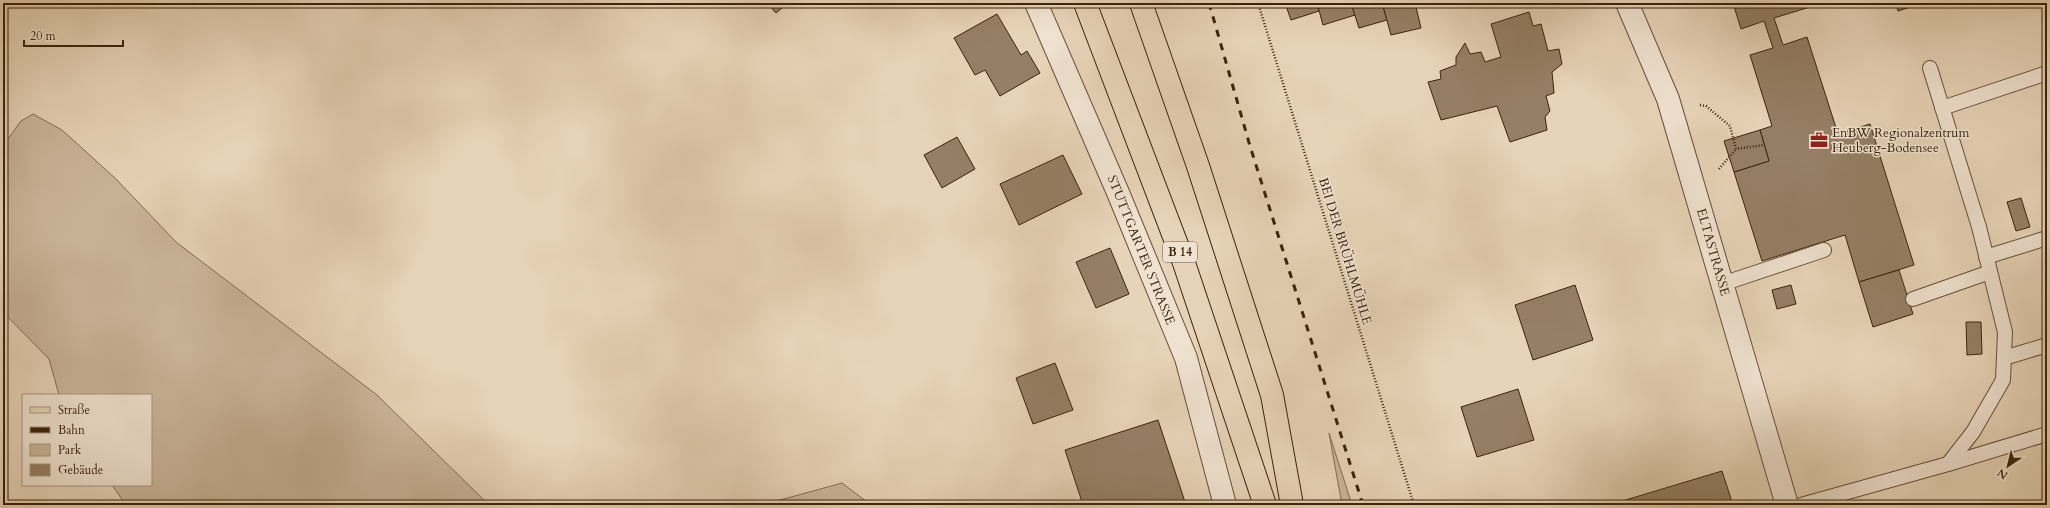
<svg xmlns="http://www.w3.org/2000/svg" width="2050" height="508" viewBox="0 0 2050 508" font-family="Cardo,serif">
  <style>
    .green { fill: #cab59a; stroke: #836c53 }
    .building { fill: #957f65; stroke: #3c230c }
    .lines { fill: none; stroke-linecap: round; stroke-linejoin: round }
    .lane-casing { stroke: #674f37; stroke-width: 16 }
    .street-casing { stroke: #674f37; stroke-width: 24 }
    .primary-casing { stroke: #3c230c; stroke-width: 24 }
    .path { stroke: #3c230c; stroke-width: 2.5; stroke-dasharray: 1 2; stroke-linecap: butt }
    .lane { stroke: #efe2d0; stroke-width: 14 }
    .street { stroke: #efe2d0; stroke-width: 22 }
    .primary { stroke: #e7d3b7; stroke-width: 22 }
    .rail { stroke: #3c230c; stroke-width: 3; stroke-dasharray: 7 7; stroke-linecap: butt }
    .labels { text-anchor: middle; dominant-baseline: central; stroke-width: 3; stroke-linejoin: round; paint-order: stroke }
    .shield { fill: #efe2d0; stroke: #725c47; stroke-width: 1 }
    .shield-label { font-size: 12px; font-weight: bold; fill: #3c230c }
    .poi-label { font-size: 13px; fill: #3c230c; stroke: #efe2d0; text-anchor: start }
    .street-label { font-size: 13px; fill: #3c230c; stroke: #efe2d0 }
  </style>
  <rect width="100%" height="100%" fill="#e7d3b7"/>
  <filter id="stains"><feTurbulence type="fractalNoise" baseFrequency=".005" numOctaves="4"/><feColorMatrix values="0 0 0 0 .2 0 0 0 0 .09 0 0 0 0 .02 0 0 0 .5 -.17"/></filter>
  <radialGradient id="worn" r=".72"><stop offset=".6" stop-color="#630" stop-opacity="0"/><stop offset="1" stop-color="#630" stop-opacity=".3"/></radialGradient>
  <g class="green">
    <polygon points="33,114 62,130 116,179 176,242 377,395 489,505 126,505 112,485 151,485 151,395 59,395 49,359 3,312 3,146 21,121"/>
    <polygon points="1329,433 1352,505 1342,505"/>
    <polygon points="842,483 871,505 772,505 773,502"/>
  </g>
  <g class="building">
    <polygon points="767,3 788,3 776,13"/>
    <polygon points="1285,3 1317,3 1319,11 1291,20"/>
    <polygon points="1317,3 1351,3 1355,15 1323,25"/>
    <polygon points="1351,3 1382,3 1387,20 1359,28"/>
    <polygon points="1392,3 1415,3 1421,28 1391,35 1383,6"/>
    <polygon points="1733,3 1823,3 1774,18 1783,45 1807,37 1838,134 1870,124 1914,265 1859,282 1845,235 1762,261 1734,172 1769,161 1760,130 1772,126 1750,55 1773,48 1764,21 1741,29"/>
    <polygon points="1896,3 1923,3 1898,11"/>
    <polygon points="1529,12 1533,26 1541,24 1548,51 1559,49 1562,64 1552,72 1554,93 1546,96 1550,111 1545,117 1547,130 1510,142 1497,106 1441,120 1428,82 1441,79 1440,71 1456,65 1456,57 1465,43 1470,54 1481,52 1485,62 1501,57 1491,24"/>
    <polygon points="997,14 1021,55 1027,51 1040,73 1000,96 985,70 975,75 954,38"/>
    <polygon points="1760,130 1769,161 1734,172 1724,141"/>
    <polygon points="957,137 975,169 942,188 924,155"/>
    <polygon points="1063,155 1082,194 1019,225 1000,184"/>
    <polygon points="2021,198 2030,227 2016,231 2007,202"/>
    <polygon points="1110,248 1129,294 1096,308 1076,262"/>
    <polygon points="1899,270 1913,314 1873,327 1859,282"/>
    <polygon points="1575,285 1593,340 1533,360 1515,305"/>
    <polygon points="1791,285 1796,304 1777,309 1772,290"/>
    <polygon points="1966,322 1981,322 1982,354 1967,355"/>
    <polygon points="1055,363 1073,410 1033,424 1016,378"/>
    <polygon points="1518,389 1534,440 1477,457 1461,407"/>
    <polygon points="1158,420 1186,505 1083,505 1065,450"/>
    <polygon points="1722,471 1733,505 1609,505"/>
  </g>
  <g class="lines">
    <g class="lane-casing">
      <g id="lane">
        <polyline points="1930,68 1979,227 2005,332 2003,380 1973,432 1948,464"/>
        <polyline points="1942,108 2047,73"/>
        <polyline points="1986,257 2047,238"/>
        <polyline points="1722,284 1824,250"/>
        <polyline points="1913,299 1990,272"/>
        <polyline points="2004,358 2047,345"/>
        <polyline points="1801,505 1948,464 2047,434"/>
      </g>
    </g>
    <g class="street-casing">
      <g id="street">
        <polyline points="1036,3 1119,195 1186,358 1225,505"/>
        <polyline points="1627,3 1668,99 1787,505"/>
      </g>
    </g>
    <g class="primary-casing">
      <g id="primary">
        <polyline points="1085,3 1184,263 1265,505"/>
        <polyline points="1141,3 1198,166 1272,395 1292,505"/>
      </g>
    </g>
    <g class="path">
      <polyline points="1258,3 1414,505"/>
      <polyline points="1700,105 1706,106 1730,126 1736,149 1764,145"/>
      <polyline points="1719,169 1736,149"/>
    </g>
    <use href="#lane" class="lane"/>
    <use href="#street" class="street"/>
    <use href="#primary" class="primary"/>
    <polyline class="rail" points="1209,3 1250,146 1363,505"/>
  </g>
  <defs>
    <g id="office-bare" transform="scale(1.38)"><path d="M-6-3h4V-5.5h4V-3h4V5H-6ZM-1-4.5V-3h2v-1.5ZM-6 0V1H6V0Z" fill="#8f2418" stroke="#efe2d0" stroke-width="2.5" paint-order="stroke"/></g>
  </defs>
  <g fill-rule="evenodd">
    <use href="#office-bare" x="1819" y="140"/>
  </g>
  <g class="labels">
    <rect class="shield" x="1163" y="242" width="34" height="20" rx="3"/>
    <g class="shield-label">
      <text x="1180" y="252">B 14</text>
    </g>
    <g class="poi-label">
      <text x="1832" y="133">EnBW Regionalzentrum<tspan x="1832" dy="15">Heuberg-Bodensee</tspan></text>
    </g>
    <g class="street-label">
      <text transform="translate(1141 250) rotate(68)">STUTTGARTER STRASSE</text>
      <text transform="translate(1345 251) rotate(73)">BEI DER BRÜHLMÜHLE</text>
      <text transform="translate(1713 252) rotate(74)">ELTASTRASSE</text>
    </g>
  </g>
  <rect width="2050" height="508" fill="none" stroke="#e7d3b7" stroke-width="16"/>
  <rect x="4" y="4" width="2042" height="500" fill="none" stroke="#3c230c" stroke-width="2"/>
  <rect x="8" y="8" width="2034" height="492" fill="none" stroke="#3c230c"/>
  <rect x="22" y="394" width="130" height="92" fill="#efe2d0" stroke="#a79682"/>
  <rect x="30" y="407" width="20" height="6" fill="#e7d3b7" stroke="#a79682"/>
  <text x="58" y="414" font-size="12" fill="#3c230c">Straße</text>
  <rect x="30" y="427" width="20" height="6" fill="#3c230c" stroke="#a79682"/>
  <text x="58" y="434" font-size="12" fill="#3c230c">Bahn</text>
  <rect x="30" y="444" width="20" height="12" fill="#cab59a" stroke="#a79682"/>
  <text x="58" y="454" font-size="12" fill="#3c230c">Park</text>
  <rect x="30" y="464" width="20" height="12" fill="#957f65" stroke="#a79682"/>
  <text x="58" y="474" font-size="12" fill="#3c230c">Gebäude</text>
  <g transform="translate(2008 466) rotate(215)" stroke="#efe2d0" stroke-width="3" paint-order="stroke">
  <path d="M0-3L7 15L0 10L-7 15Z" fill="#3c230c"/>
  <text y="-6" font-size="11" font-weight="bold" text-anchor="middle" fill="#3c230c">N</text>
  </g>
  <path d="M24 40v6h99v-6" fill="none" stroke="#3c230c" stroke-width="2"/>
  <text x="30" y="40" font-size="12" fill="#3c230c" stroke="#efe2d0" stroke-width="3" paint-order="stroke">20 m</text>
  <rect width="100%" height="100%" filter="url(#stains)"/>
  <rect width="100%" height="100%" fill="url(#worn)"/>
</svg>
